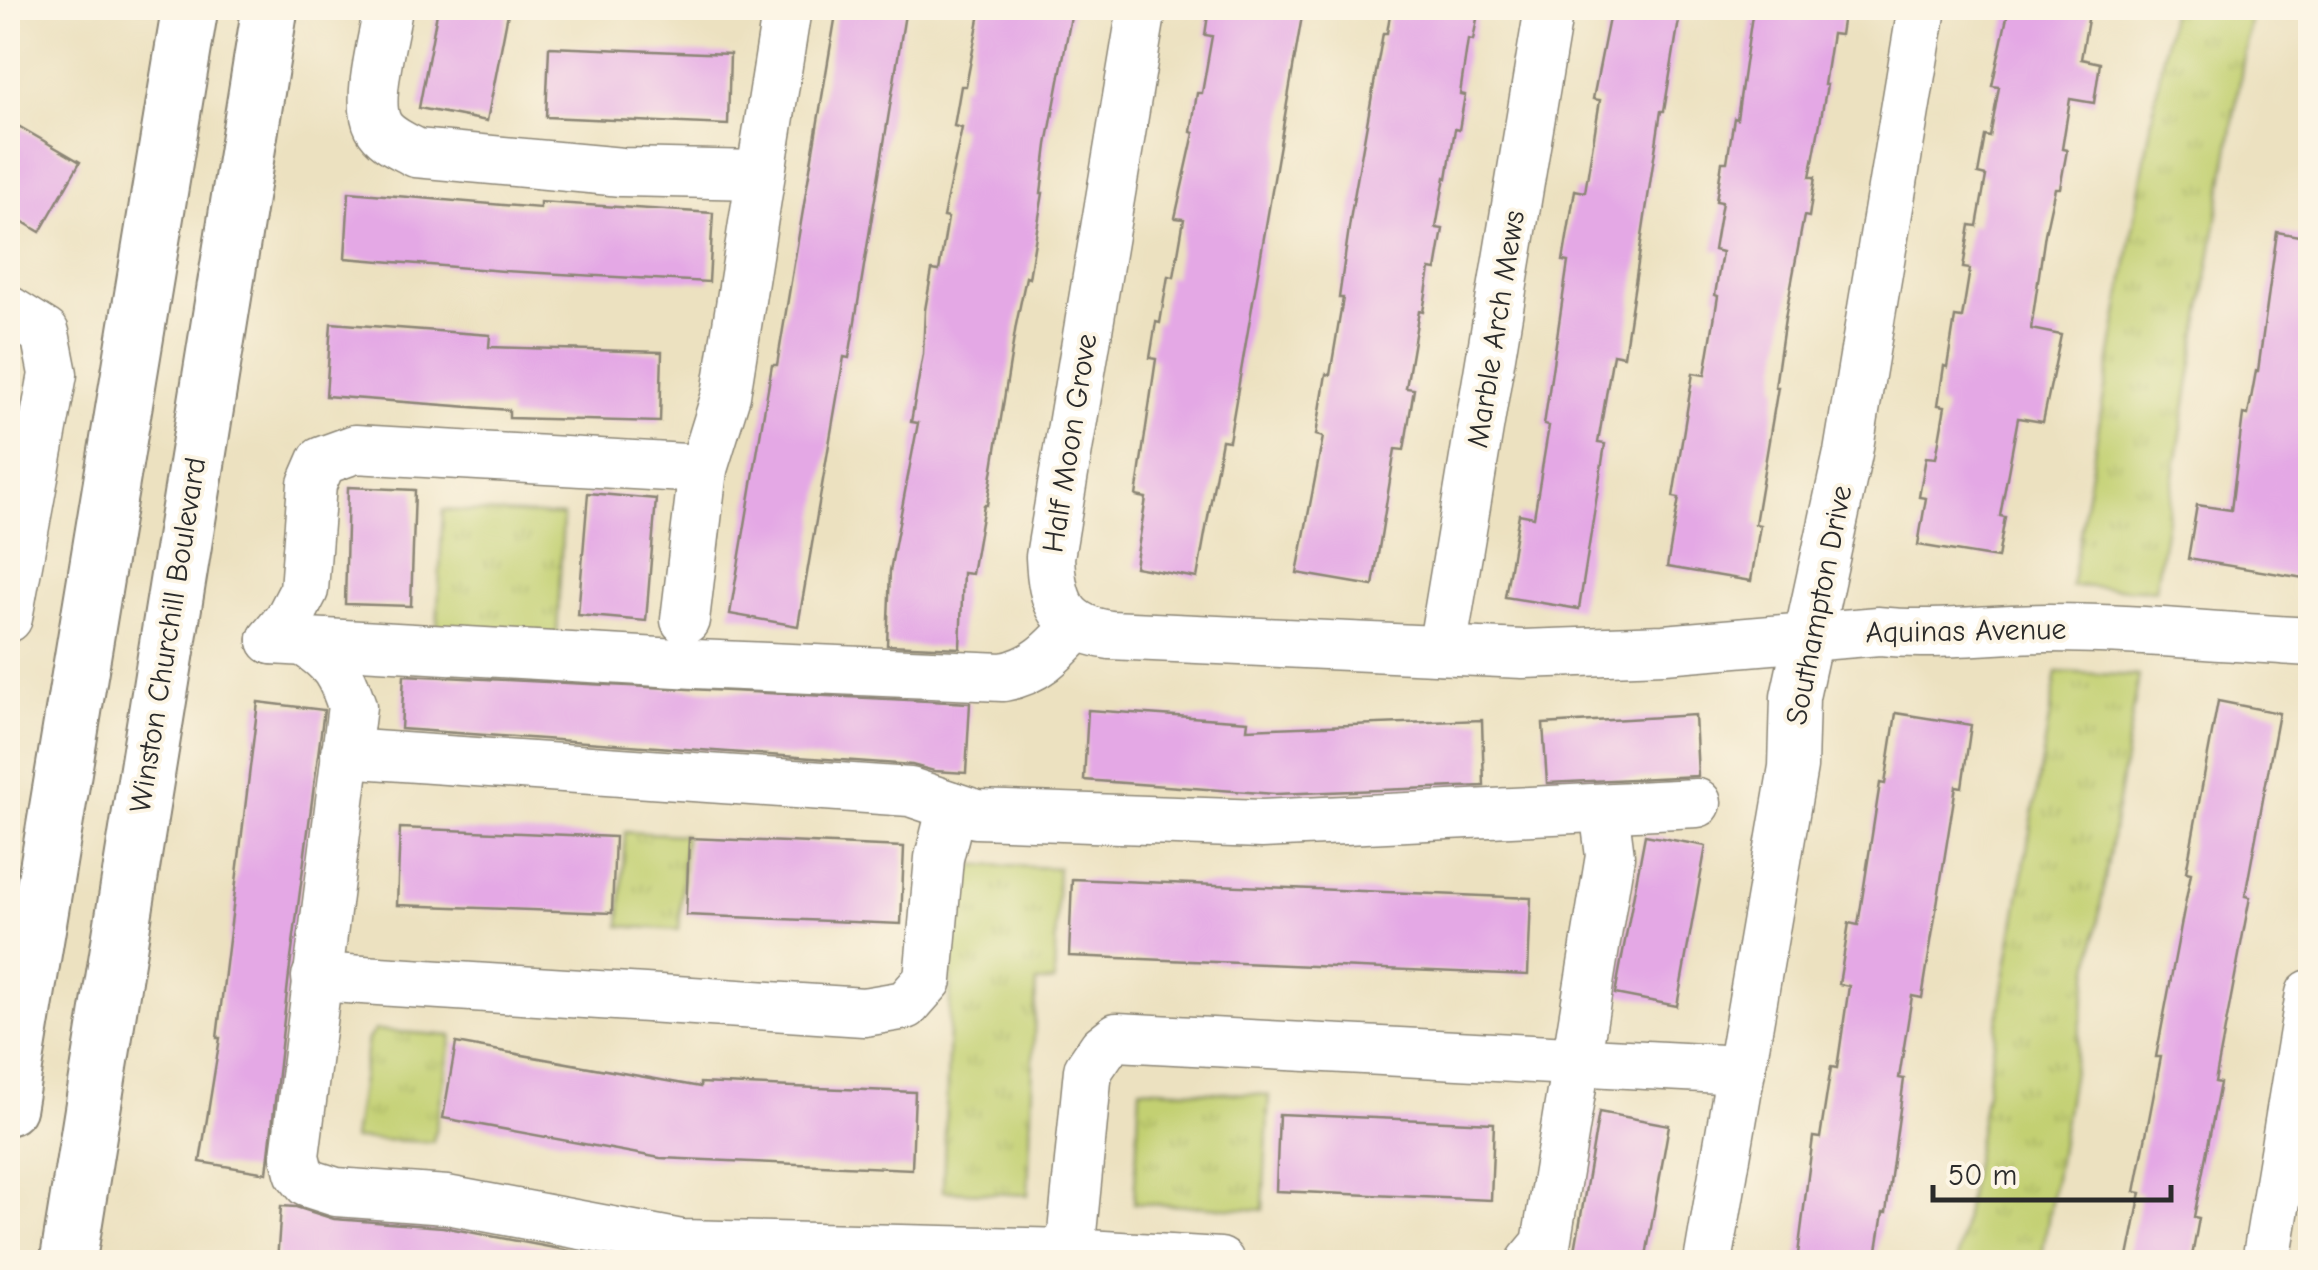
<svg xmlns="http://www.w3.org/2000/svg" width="2318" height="1270" viewBox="0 0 2318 1270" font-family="'Comic Neue',sans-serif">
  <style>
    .park { fill: url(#park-tufts); stroke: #777e4e; stroke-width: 2.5 }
    .building { fill: #e4a8e5 }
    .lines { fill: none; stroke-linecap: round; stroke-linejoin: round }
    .minor-casing { stroke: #8c8676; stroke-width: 51 }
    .major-casing { stroke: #8c8676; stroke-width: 59 }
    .minor { stroke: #fff; stroke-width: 48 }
    .major { stroke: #fff; stroke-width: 55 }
    .labels { text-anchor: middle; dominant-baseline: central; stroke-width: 8; stroke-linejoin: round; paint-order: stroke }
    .street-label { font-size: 30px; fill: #2b2b2b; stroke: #fcf5e5 }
  </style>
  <defs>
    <pattern id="park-tufts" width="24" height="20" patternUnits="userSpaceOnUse" patternTransform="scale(2.5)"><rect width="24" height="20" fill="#c3d072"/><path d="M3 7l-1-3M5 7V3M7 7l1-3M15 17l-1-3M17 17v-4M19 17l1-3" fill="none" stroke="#a8b363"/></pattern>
  </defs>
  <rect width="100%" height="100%" fill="#fcf5e5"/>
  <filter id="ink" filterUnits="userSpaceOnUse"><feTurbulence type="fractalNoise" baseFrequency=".01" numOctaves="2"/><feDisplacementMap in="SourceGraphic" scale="20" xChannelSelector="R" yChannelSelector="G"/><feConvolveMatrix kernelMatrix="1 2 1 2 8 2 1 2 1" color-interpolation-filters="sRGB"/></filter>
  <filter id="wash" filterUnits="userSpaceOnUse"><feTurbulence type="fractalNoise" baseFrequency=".0048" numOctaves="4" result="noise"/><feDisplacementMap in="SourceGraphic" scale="40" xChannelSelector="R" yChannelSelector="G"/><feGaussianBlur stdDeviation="2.25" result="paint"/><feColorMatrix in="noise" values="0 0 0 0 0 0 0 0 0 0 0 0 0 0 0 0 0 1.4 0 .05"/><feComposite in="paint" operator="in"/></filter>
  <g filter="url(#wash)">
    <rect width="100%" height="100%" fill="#ece1c0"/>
    <g class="park">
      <polygon points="2171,8 2252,8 2155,590 2071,586"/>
      <polygon points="443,510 563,516 557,635 437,628"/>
      <polygon points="2057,672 2139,676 2041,1262 1957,1262"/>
      <polygon points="625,832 685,835 679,930 620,926"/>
      <polygon points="955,864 1058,868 1054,982 1036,982 1028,1195 943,1191"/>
      <polygon points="375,1030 452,1036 433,1142 353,1139 368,1039"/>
      <polygon points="1140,1088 1269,1095 1263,1210 1134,1203"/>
    </g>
    <g id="blocks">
      <g class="building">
        <polygon points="438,8 509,8 487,121 419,108"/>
        <polygon points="837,8 906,8 849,358 844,357 798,626 730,614 772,365 777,365"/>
        <polygon points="981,8 1052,8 1072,11 1047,145 1041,193 1043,193 1029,278 1026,277 1016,325 987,505 984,505 972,574 963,573 960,648 887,645 890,571 918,423 911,422 923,354 925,310 932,270 939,271 948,218 943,217 962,128 954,126 961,86 966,86"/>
        <polygon points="1209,8 1253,8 1302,16 1229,441 1222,440 1197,578 1135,567 1146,498 1136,496 1156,359 1150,358 1156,322 1160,323 1168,276 1174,277 1184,219 1175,218 1194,133 1191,132 1197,93 1202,93 1212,36 1205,35"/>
        <polygon points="1391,8 1479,8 1473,40 1468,39 1460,94 1465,95 1459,130 1455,129 1447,178 1445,177 1436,228 1443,229 1436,270 1430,269 1423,312 1419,311 1406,388 1414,389 1404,450 1395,449 1373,586 1297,573 1323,437 1316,435 1326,374 1330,375 1343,298 1339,298 1351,214 1383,33 1387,33"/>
        <polygon points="1611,8 1681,8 1664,111 1661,111 1624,356 1613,354 1598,443 1605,444 1579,609 1505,597 1519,514 1534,517 1549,426 1544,425 1568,262 1563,261 1575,190 1585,192 1600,100 1593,99"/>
        <polygon points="1753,8 1844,8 1840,35 1832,34 1824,85 1827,85 1810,177 1815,177 1809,217 1804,216 1785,318 1775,387 1778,387 1755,524 1760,525 1751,581 1667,567 1679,498 1673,497 1693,373 1705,375 1718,296 1715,295 1722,252 1714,250 1722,202 1716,201 1722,162 1727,162 1734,118 1737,119"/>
        <polygon points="2009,8 2052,8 2089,14 2081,59 2100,63 2094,103 2070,99 2062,149 2067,150 2060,188 2055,188 2045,234 2031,329 2061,335 2043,422 2018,418 2000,516 2005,517 1998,558 1918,545 1926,498 1919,497 1926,457 1936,458 1945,406 1938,405 1944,366 1947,367 1955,317 1962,318 1970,269 1963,268 1970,225 1977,226 1986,176 1978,174 1985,136 1990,137 1999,87 1992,86"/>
        <polygon points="549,47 730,54 728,125 546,117"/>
        <polygon points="8,120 80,162 40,232 8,213"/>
        <polygon points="349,192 540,208 540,202 713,213 709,282 504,271 345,258"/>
        <polygon points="2277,232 2310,238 2310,536 2304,578 2188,559 2197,505 2231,510 2243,414 2248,415 2256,371 2258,371"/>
        <polygon points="331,323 490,335 489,347 662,352 660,422 509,418 509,410 326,396"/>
        <polygon points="348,487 415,490 411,606 345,604"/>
        <polygon points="588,493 656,499 646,621 578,615"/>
        <polygon points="404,675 970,703 966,773 934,771 912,765 401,729"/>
        <polygon points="2218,701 2279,713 2245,896 2250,897 2215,1082 2220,1083 2194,1217 2199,1218 2191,1262 2127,1262 2141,1193 2135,1192 2161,1057 2156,1057 2191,873 2186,872"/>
        <polygon points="258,702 324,710 289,974 267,1173 200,1162 220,1038 217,1038"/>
        <polygon points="1088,710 1248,721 1247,729 1482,720 1484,786 1275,794 1084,780"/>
        <polygon points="1896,713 1971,725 1962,787 1956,786 1922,998 1912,996 1899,1078 1904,1079 1886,1213 1883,1213 1875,1262 1797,1262 1813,1137 1820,1138 1831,1067 1837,1068 1849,986 1839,984 1849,923 1858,925 1880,783 1885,784"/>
        <polygon points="1695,715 1698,776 1547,783 1543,724"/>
        <polygon points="400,828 615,837 612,913 397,905"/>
        <polygon points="1645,835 1706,846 1677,1006 1615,994"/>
        <polygon points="689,838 904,847 901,924 686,915"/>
        <polygon points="1072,879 1531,898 1528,975 1069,956"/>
        <polygon points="456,1043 700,1087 700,1083 915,1092 912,1169 660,1158 443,1118"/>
        <polygon points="1599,1112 1669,1125 1645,1262 1573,1262"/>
        <polygon points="1279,1114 1494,1123 1491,1200 1276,1191"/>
        <polygon points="281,1206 296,1207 334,1219 443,1227 597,1256 597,1262 277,1262"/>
      </g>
    </g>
  </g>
  <g filter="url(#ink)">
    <use href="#blocks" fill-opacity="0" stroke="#8c8676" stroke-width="2.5"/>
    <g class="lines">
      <g class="minor-casing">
        <g id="minor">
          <path d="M388 8C384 36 365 100 378 125 385 139 404 146 416 153L622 172 759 175"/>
          <path d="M1142 8 1050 557C1052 602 1061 628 1110 635L1523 654 1664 649 1879 631C1935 637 1992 628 2048 628 2136 628 2223 637 2310 642"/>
          <polyline points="8,310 45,333 53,374 8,618"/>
          <polyline points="685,620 703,469 726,395 787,8"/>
          <path d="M272 640 695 664 1003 677C1037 671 1055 650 1077 626"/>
          <polyline points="272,640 289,619 304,590 312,484 322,461 355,449 703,469"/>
          <path d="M306 643C335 662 341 673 352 706L295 1156 299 1172 308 1183 336 1192 447 1200 682 1244 1070 1253 1220 1262"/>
          <polyline points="1442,650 1549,8"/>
          <polyline points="345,753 910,792 976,814 1262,824 1697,803"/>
          <polyline points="316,977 864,1012 906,1005 928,980 939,858 952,806"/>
          <polyline points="1070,1253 1088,1070 1103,1048 1117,1037 1741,1070"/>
          <polyline points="1531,1262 1546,1244 1610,856 1604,809"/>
          <polyline points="1708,1262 1793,767 1795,697 1848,453 1922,8"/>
          <polyline points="2266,1262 2310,994"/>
        </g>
      </g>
      <g class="major-casing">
        <g id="major">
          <polyline points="8,1107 190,8"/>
          <polyline points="68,1262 270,8"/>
        </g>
      </g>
      <use href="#minor" class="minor"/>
      <use href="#major" class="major"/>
    </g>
  </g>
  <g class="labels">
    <g class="street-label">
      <text transform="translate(1496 329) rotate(-81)">Marble Arch Mews</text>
      <text transform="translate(1070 443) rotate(-81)">Half Moon Grove</text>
      <text transform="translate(1819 605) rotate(-79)">Southampton Drive</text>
      <text transform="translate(1966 631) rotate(-1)">Aquinas Avenue</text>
      <text transform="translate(168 635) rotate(-81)">Winston Churchill Boulevard</text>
    </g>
  </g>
  <rect width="2318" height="1270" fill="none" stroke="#fcf5e5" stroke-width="40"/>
  <path d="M1933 1185v15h238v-15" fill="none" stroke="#2b2b2b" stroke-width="5"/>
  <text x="1948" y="1185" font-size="30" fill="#2b2b2b" stroke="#fcf5e5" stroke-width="8" paint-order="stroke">50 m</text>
</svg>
